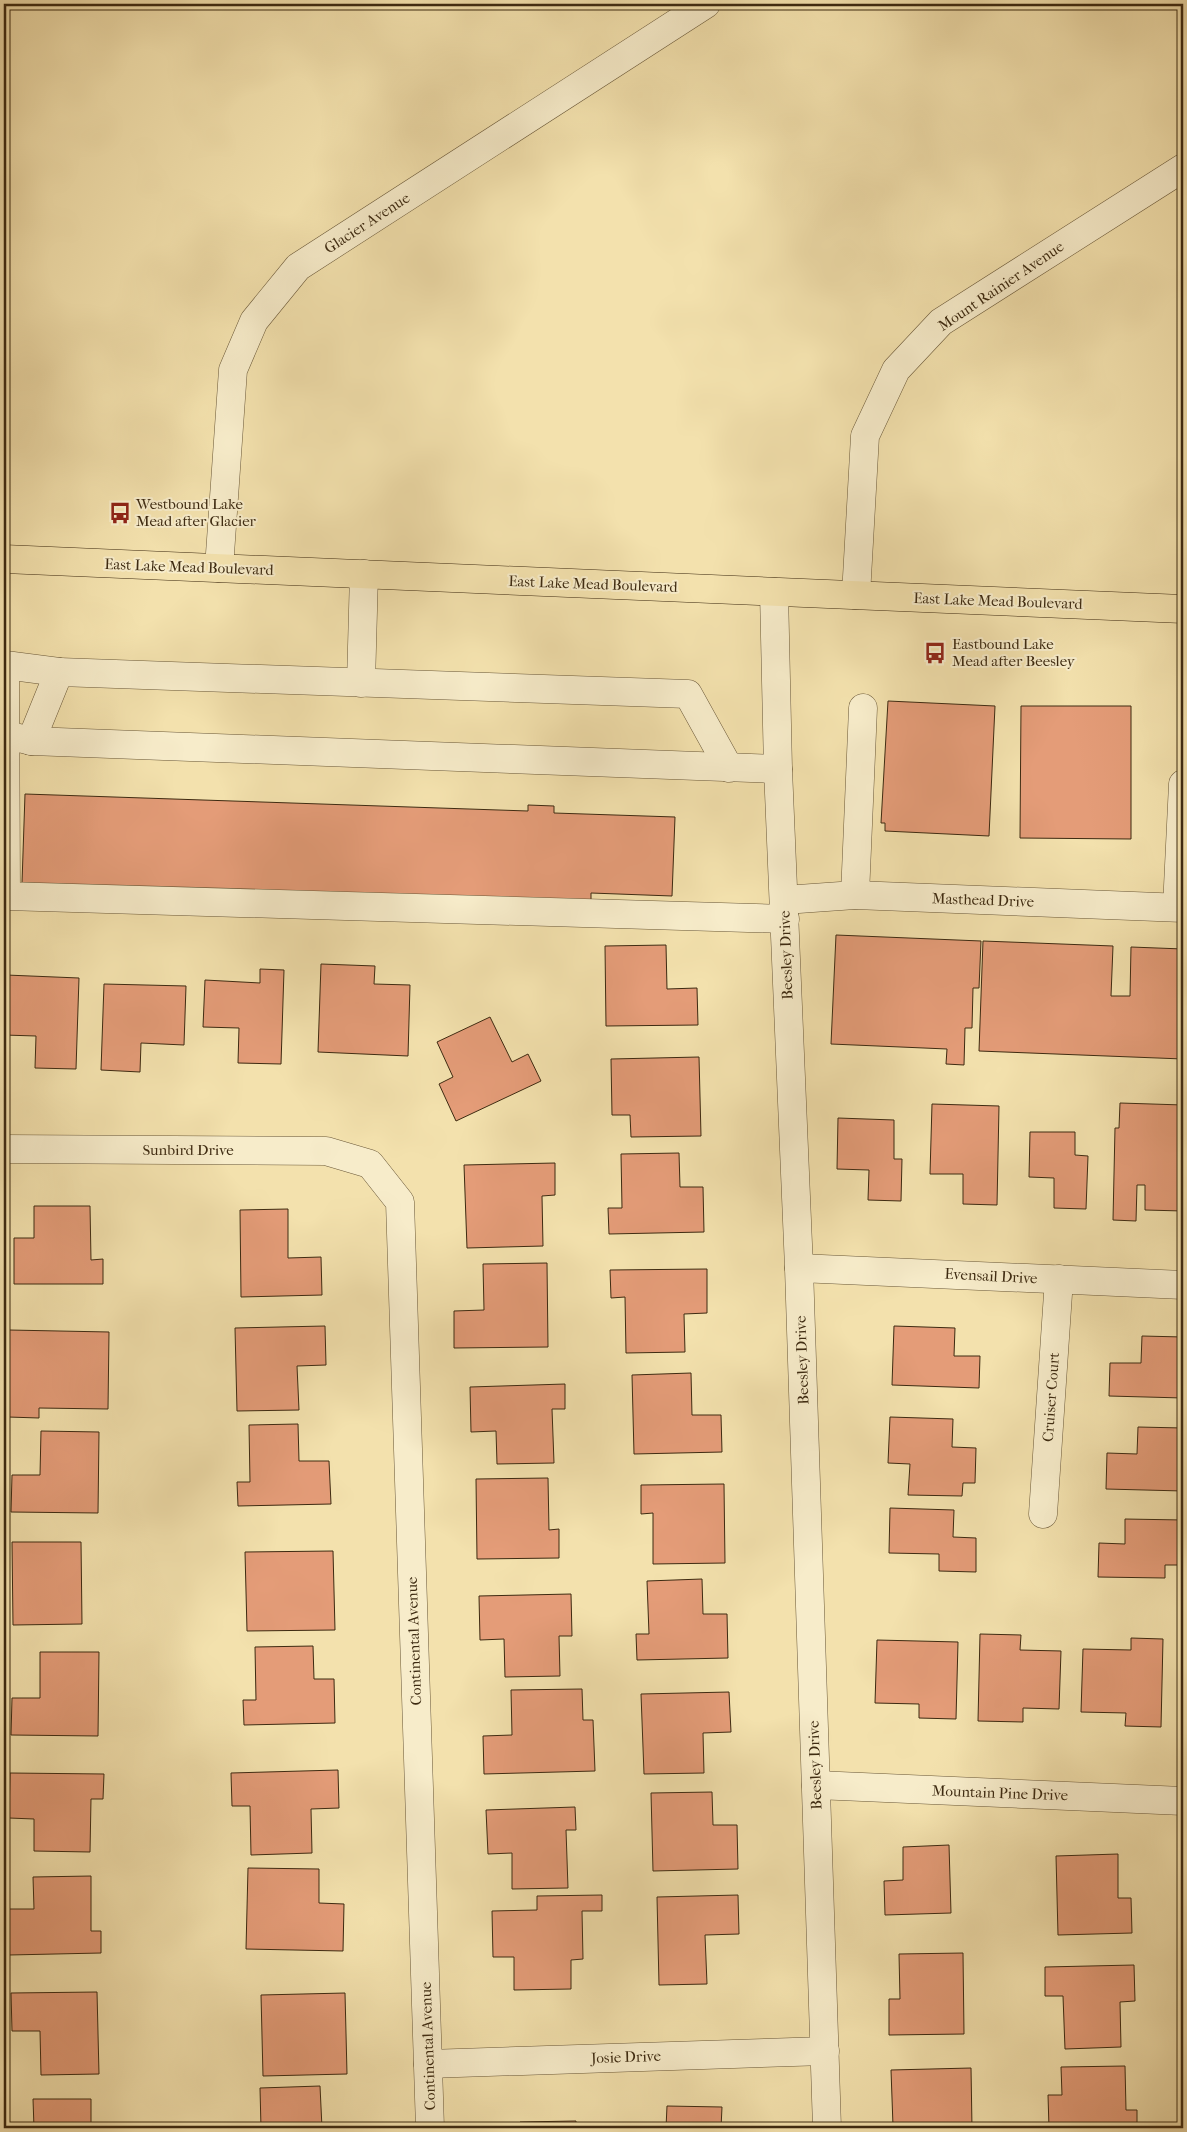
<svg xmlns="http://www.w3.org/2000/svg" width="1187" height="2132" viewBox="0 0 1187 2132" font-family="'IM FELL French Canon',serif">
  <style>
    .building { fill: #e49c78; stroke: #3d2a11 }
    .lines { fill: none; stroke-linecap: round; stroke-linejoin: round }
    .minor-casing { stroke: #6a5838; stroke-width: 29 }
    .major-casing { stroke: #3d2a11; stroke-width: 29 }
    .minor { stroke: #f7ecca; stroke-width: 28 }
    .major { stroke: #f3e1ad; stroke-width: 28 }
    .labels { text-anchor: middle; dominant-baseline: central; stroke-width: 4; stroke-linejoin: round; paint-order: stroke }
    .street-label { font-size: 15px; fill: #3d2a11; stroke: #f7ecca }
    .poi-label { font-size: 15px; fill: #3d2a11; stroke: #f7ecca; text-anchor: start }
  </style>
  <rect width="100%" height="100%" fill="#f3e1ad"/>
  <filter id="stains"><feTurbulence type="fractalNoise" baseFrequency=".004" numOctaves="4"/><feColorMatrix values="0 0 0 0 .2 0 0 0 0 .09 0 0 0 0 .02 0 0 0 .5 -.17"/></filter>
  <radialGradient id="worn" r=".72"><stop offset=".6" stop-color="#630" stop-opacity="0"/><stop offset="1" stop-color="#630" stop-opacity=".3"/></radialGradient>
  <g class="building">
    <polygon points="888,701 995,706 989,836 885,831 885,823 881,823"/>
    <polygon points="1021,706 1131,706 1131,839 1020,838"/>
    <polygon points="25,794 528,811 528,805 554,806 554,813 675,817 672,896 591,893 591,901 22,883"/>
    <polygon points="836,935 981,941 979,988 973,988 972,1028 965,1028 964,1065 946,1064 947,1049 831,1044"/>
    <polygon points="983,941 1113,946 1111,996 1130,996 1131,947 1183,949 1183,1059 979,1051"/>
    <polygon points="666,945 667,989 697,988 698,1025 606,1026 605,946"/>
    <polygon points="321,964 375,966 374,984 410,985 408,1056 318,1052"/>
    <polygon points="260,969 284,970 281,1064 238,1063 239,1028 203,1027 205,980 260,983"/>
    <polygon points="6,975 79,978 76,1069 35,1068 36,1036 4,1035"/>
    <polygon points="104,984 186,986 184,1045 141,1043 140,1072 101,1070"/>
    <polygon points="490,1017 512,1062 528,1054 541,1081 456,1121 439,1084 453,1077 437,1042"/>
    <polygon points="699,1057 701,1136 631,1137 630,1115 612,1115 611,1059"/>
    <polygon points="1120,1103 1183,1105 1181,1175 1183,1175 1183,1211 1145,1210 1145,1185 1137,1185 1136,1221 1113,1220 1115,1128 1119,1128"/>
    <polygon points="932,1104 999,1106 997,1205 963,1204 963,1174 930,1174"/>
    <polygon points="838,1118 894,1120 894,1159 902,1159 901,1201 868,1200 869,1170 837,1169"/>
    <polygon points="1030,1132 1075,1132 1075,1155 1088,1156 1086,1209 1054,1208 1054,1178 1029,1177"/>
    <polygon points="679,1153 680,1187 703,1187 704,1232 609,1234 608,1208 622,1208 621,1154"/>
    <polygon points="555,1163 555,1195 542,1196 543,1246 467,1248 464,1165"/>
    <polygon points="34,1206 90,1206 91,1260 103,1259 103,1284 14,1284 14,1238 34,1238"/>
    <polygon points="288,1209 288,1258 321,1257 322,1295 241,1297 240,1210"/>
    <polygon points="547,1263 548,1347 454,1348 454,1311 484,1310 483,1264"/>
    <polygon points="707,1269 707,1313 684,1314 685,1352 626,1353 625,1297 611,1298 610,1270"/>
    <polygon points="325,1326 326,1365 297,1366 299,1410 237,1411 235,1328"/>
    <polygon points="894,1326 955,1328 954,1356 980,1356 979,1388 892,1385"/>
    <polygon points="9,1330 109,1332 108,1409 39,1408 39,1418 8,1417"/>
    <polygon points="1142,1336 1183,1337 1183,1398 1109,1396 1110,1363 1141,1363"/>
    <polygon points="691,1373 692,1415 721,1415 722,1452 634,1454 632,1375"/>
    <polygon points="565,1384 565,1409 552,1409 554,1463 497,1464 496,1431 471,1432 470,1387"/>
    <polygon points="890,1417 953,1419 952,1447 976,1448 975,1483 963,1483 962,1496 908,1495 910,1464 888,1463"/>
    <polygon points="298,1424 299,1461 329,1461 331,1504 238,1506 237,1482 250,1482 249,1425"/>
    <polygon points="1138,1427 1183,1428 1183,1491 1106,1489 1107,1453 1137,1454"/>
    <polygon points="41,1431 99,1432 98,1513 11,1512 12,1475 40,1475"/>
    <polygon points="548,1478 549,1530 559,1529 559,1558 477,1559 476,1479"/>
    <polygon points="724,1484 725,1563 653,1564 653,1513 641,1514 641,1485"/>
    <polygon points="890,1508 954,1510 953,1537 976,1538 976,1572 939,1571 939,1554 889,1553"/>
    <polygon points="1125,1519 1183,1520 1183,1565 1165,1565 1165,1578 1098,1577 1099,1543 1125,1544"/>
    <polygon points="12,1542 81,1542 82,1624 13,1625"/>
    <polygon points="333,1551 335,1630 247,1631 245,1552"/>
    <polygon points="702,1579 703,1614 727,1614 728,1658 637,1660 636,1634 649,1634 647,1581"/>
    <polygon points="571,1594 572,1636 559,1636 560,1676 505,1677 504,1639 480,1640 479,1596"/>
    <polygon points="980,1634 1021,1635 1020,1650 1061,1651 1059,1709 1023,1708 1023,1722 978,1721"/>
    <polygon points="1131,1638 1163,1639 1161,1727 1125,1726 1126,1713 1081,1712 1083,1649 1131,1650"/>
    <polygon points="877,1640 958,1642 956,1719 919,1718 919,1704 875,1703"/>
    <polygon points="313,1646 314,1679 334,1679 335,1723 244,1725 243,1700 256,1700 255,1647"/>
    <polygon points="40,1652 99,1652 98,1736 11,1735 12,1698 40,1698"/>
    <polygon points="582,1689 583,1720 593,1720 595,1771 484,1774 483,1736 512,1735 511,1690"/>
    <polygon points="729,1692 731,1732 703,1733 704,1773 644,1774 641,1694"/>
    <polygon points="338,1770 339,1808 311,1809 312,1853 251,1855 250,1806 232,1806 231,1773"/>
    <polygon points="10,1773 104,1774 103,1799 91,1799 90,1852 34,1851 34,1819 9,1818"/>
    <polygon points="712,1792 713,1825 737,1825 738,1869 653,1871 651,1793"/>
    <polygon points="575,1807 576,1830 566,1830 568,1888 512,1889 512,1853 488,1854 486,1810"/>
    <polygon points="949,1845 951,1913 885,1915 884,1881 903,1880 903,1847"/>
    <polygon points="1118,1854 1118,1898 1131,1898 1132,1933 1058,1935 1056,1856"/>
    <polygon points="248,1868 319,1869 319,1903 344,1904 343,1951 246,1949"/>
    <polygon points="91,1876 91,1931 101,1931 101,1953 9,1955 9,1909 34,1909 33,1877"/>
    <polygon points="602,1895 602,1911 582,1911 583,1959 571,1960 571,1989 514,1990 514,1957 493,1957 492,1911 537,1910 537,1896"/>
    <polygon points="738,1895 739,1934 705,1935 707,1984 659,1985 657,1897"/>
    <polygon points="963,1953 964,2034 889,2035 889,1999 900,1999 899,1954"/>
    <polygon points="1134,1965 1135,2001 1120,2002 1121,2047 1065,2049 1063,1996 1045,1996 1045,1967"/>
    <polygon points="97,1992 99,2074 41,2075 40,2031 12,2031 11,1993"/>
    <polygon points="345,1993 347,2074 263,2076 261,1995"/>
    <polygon points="1125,2066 1126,2110 1137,2110 1137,2128 1049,2128 1048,2095 1062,2095 1061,2067"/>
    <polygon points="971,2068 972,2128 917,2128 917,2125 893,2126 891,2070"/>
    <polygon points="320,2086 322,2128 261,2128 260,2088"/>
    <polygon points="33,2099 91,2099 91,2128 34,2128"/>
    <polygon points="667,2106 722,2107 721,2128 666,2128"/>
    <polygon points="576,2121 576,2128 520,2128 520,2122"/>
  </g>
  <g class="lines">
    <g class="minor-casing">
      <g id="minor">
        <polyline points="219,568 233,370 254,321 298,267 706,4"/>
        <polyline points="774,592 778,769 799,1268 827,2128"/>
        <polyline points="856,595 865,436 896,370 941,322 1183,168"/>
        <polyline points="59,672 5,665 6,896 785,919"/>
        <polyline points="361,683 364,574"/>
        <polyline points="15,737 31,741 778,769"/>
        <polyline points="31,741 59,672 688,694 729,768"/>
        <polyline points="855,895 863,708"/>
        <polyline points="784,900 855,895 1183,908"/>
        <polyline points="1177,907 1183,784"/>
        <polyline points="4,1149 326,1151 370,1164 400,1202 430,2128"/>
        <polyline points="799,1268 1183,1285"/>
        <polyline points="1043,1514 1059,1279"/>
        <polyline points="816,1785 1183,1801"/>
        <polyline points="428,2064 825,2051"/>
      </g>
    </g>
    <g class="major-casing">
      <polyline id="major" points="4,559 1183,609"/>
    </g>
    <use href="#minor" class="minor"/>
    <use href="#major" class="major"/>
  </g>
  <defs>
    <g id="bus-bare" transform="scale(1.725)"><path d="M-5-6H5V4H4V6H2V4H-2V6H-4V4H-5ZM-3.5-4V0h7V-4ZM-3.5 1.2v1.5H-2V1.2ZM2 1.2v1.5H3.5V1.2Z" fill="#8f2418" stroke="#f7ecca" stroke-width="2.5" paint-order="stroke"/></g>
  </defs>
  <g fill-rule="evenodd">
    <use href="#bus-bare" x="120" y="513"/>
    <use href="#bus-bare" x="935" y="653"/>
  </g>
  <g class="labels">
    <g class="street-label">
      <text transform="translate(367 223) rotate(-33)">Glacier Avenue</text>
      <text transform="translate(1001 286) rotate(-34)">Mount Rainier Avenue</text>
      <text transform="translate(189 567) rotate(2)">East Lake Mead Boulevard</text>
      <text transform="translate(593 584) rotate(2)">East Lake Mead Boulevard</text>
      <text transform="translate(998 601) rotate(2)">East Lake Mead Boulevard</text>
      <text transform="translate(983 900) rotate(2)">Masthead Drive</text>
      <text transform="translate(786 955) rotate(-92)">Beesley Drive</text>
      <text x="188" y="1150">Sunbird Drive</text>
      <text transform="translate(991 1276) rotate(3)">Evensail Drive</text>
      <text transform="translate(802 1360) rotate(-92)">Beesley Drive</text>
      <text transform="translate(1051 1397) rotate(-86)">Cruiser Court</text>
      <text transform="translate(414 1641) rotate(-92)">Continental Avenue</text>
      <text transform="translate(815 1765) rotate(-92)">Beesley Drive</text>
      <text transform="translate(1000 1793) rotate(2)">Mountain Pine Drive</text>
      <text transform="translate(428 2046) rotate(-92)">Continental Avenue</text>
      <text transform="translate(626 2057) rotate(-2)">Josie Drive</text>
    </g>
    <g class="poi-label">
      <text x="136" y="504">Westbound Lake<tspan x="136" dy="17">Mead after Glacier</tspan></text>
      <text x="952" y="644">Eastbound Lake<tspan x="952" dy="17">Mead after Beesley</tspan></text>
    </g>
  </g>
  <rect width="1187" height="2132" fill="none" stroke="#f3e1ad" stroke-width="20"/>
  <rect x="5" y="5" width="1177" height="2122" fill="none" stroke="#3d2a11" stroke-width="2.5"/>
  <rect x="10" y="10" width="1167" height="2112" fill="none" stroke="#3d2a11"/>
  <rect width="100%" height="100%" filter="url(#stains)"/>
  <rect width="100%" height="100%" fill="url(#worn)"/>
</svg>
